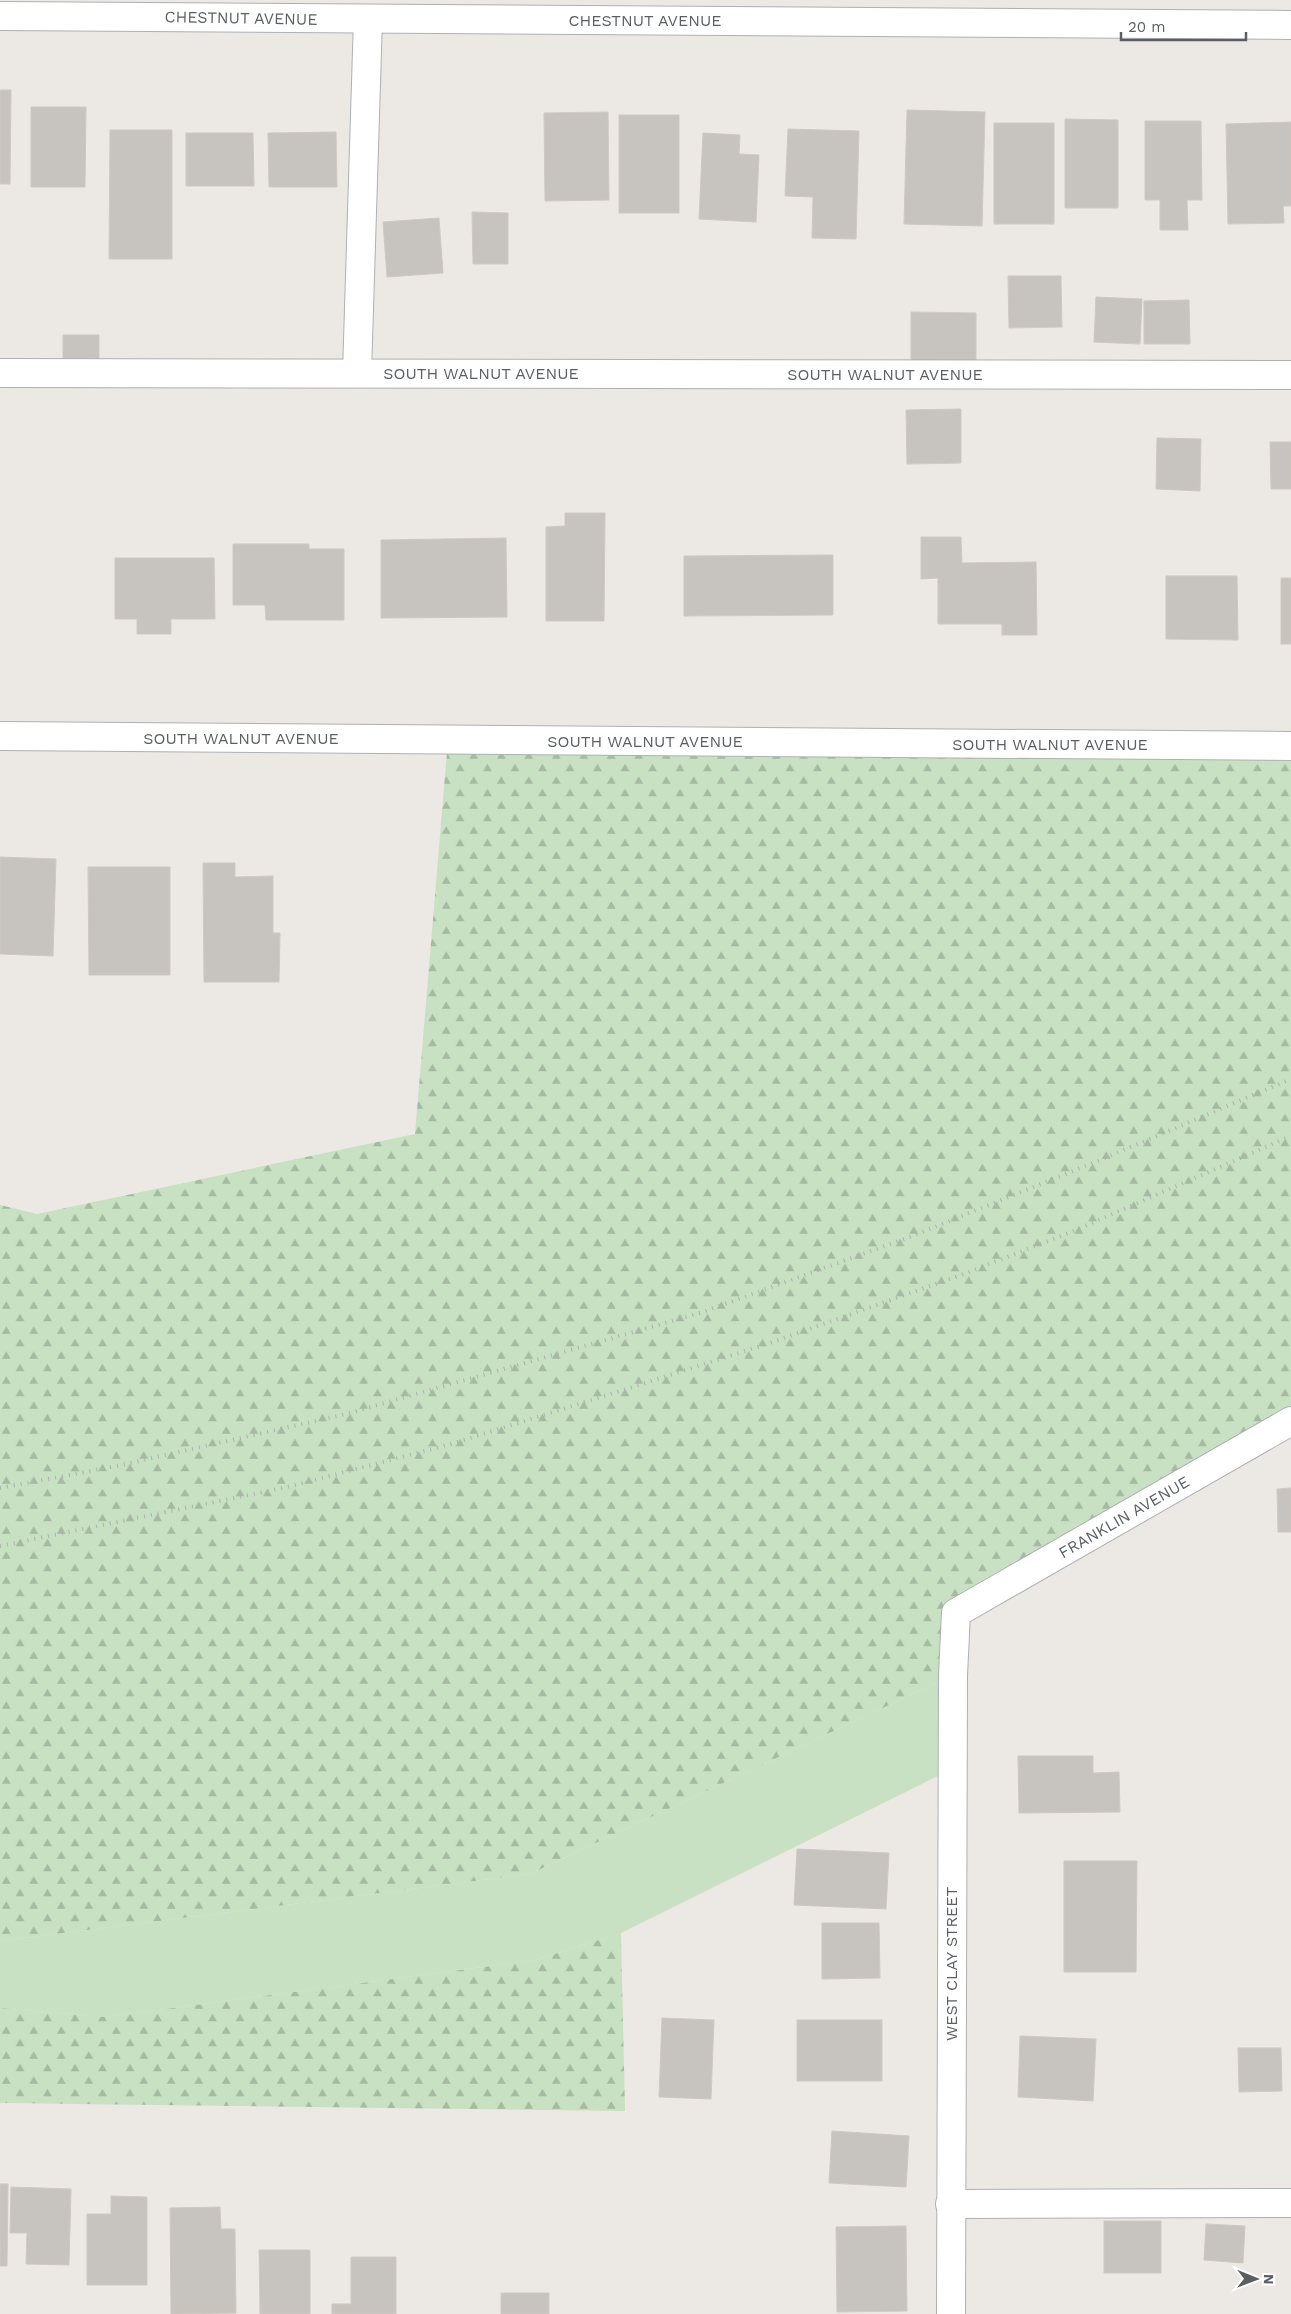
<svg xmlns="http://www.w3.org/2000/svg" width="1291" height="2314" viewBox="0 0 1291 2314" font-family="'Work Sans',sans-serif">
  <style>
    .grass { fill: #c7e1c2 }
    .forest { fill: url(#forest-firs) }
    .building { fill: #c7c3bf; stroke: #d0c9c2 }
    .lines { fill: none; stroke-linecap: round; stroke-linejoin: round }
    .minor-casing { stroke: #aeb1b4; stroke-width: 30 }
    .minor { stroke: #fff; stroke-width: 28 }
    .rail { stroke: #afb0b0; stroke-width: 4; stroke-dasharray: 1 6; stroke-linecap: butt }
    .labels { text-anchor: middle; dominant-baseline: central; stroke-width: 4; stroke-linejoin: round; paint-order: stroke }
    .street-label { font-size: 16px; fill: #5b5f62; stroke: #fff }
  </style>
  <defs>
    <pattern id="forest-firs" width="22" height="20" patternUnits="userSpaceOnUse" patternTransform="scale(1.25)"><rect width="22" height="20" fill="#c7e1c2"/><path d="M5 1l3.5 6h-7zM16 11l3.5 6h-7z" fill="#a5baa1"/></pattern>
  </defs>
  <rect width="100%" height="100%" fill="#ece8e3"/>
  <polygon class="grass" points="953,1675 952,1769 621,1933 536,1960 104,2017 0,2008 0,1941 530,1874"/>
  <g class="forest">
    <polygon points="448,740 1291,747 1291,1421 957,1613 953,1675 530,1874 0,1941 0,1205 37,1214 415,1134"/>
    <polygon points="621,1933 625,2111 0,2103 0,2008 104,2017 536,1960"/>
  </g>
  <g class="building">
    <polygon points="0,90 11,90 10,184 0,184"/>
    <polygon points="31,107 86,107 85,187 31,187"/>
    <polygon points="907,110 985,112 982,226 904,224"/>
    <polygon points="608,112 609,200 545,201 544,113"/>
    <rect x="619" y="115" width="60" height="98"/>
    <polygon points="1065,119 1118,120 1118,208 1065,208"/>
    <polygon points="1145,121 1201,121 1202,200 1187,200 1188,230 1160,230 1160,200 1145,200"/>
    <polygon points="1291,122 1291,206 1283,206 1284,223 1228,224 1226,124"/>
    <rect x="994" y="123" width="60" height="101"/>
    <polygon points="788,129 859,131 856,239 812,238 813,197 785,196"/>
    <polygon points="110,130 172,130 172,259 109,259"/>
    <polygon points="336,132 337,187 269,187 268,133"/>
    <polygon points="186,133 253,133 254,186 186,186"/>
    <polygon points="703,133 740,135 739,154 759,155 756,222 699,219"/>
    <polygon points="472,212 508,213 508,264 473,264"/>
    <polygon points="439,218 443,273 387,277 383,222"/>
    <polygon points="1008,276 1061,276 1062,327 1009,328"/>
    <polygon points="1096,297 1142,299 1140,344 1094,342"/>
    <polygon points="1189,300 1190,344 1144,344 1144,301"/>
    <polygon points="911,312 976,313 976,366 911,366"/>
    <polygon points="63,335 99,335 99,366 63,365"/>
    <polygon points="961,409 961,463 907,464 906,410"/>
    <polygon points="1157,438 1201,439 1200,491 1156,489"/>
    <polygon points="1270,442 1291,442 1291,489 1271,489"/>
    <polygon points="565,513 605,513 604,621 546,621 546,527 565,526"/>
    <polygon points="921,537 961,537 962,563 1036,562 1037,635 1002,635 1002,624 938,624 938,578 921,579"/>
    <polygon points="506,538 507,617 381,618 381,540"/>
    <polygon points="233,544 309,544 309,549 344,549 344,620 266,620 265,605 233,605"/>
    <polygon points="833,555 833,615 684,616 684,556"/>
    <polygon points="115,558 214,558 215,619 171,619 171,634 137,634 137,619 115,619"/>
    <polygon points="1166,576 1237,576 1238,640 1166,639"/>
    <rect x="1281" y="578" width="10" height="66"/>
    <polygon points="0,857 56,859 53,956 0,954"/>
    <polygon points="203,863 235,863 235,877 273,876 273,933 280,933 279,982 204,982"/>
    <polygon points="88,867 170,867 170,975 89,975"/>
    <polygon points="1291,1488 1291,1532 1278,1532 1277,1489"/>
    <polygon points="1018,1756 1093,1756 1093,1773 1119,1772 1120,1812 1019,1813"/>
    <polygon points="797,1849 889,1853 886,1909 794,1905"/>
    <polygon points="1064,1861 1137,1861 1136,1972 1064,1972"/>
    <polygon points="822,1923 879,1923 880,1978 822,1979"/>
    <polygon points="662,2018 714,2020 711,2099 659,2097"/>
    <rect x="797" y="2020" width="85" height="61"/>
    <polygon points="1020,2036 1096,2039 1093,2101 1018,2097"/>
    <polygon points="1238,2048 1281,2048 1282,2091 1239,2092"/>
    <polygon points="832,2131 909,2136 906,2187 829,2183"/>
    <polygon points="0,2184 8,2184 7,2266 0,2266"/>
    <polygon points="11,2187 71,2189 69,2265 26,2264 27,2233 10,2233"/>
    <polygon points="111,2196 147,2197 147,2285 87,2285 87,2214 111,2214"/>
    <polygon points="220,2207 221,2229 235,2229 236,2313 171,2314 170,2208"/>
    <rect x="1104" y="2221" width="57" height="52"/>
    <polygon points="1206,2224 1245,2226 1243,2263 1204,2260"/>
    <polygon points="906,2226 907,2311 837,2312 836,2227"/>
    <polygon points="259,2250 310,2250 310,2314 260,2314"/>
    <polygon points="351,2257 396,2257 396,2314 332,2314 332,2304 351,2304"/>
    <rect x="501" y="2293" width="48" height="21"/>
  </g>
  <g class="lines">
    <g class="minor-casing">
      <g id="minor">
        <polyline points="0,16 1291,25"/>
        <polyline points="0,373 1291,375"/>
        <polyline points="357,373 368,19"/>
        <polyline points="0,736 1291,746"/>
        <polyline points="950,2204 1291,2203"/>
        <polyline points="951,2314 953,1675 956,1613 1291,1421"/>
      </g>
    </g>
    <use href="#minor" class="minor"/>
    <g class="rail">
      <polyline points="0,1488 117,1466 346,1414 700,1313 915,1235 1100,1160 1291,1079"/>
      <polyline points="0,1546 288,1487 451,1444 620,1391 770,1343 964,1274 1071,1232 1291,1136"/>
    </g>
  </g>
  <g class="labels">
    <g class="street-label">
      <text transform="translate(241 18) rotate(1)">CHESTNUT AVENUE</text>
      <text x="645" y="20">CHESTNUT AVENUE</text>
      <text x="481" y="373">SOUTH WALNUT AVENUE</text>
      <text x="885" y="374">SOUTH WALNUT AVENUE</text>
      <text x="241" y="738">SOUTH WALNUT AVENUE</text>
      <text x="645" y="741">SOUTH WALNUT AVENUE</text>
      <text x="1050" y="744">SOUTH WALNUT AVENUE</text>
      <text transform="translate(1124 1517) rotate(-30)">FRANKLIN AVENUE</text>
      <text transform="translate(951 1964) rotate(-90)">WEST CLAY STREET</text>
    </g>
  </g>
  <g transform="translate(1256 2279) rotate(91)" stroke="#ffffff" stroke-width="4" paint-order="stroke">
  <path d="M0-4L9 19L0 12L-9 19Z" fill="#5b5f62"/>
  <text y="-8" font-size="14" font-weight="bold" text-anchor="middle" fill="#5b5f62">N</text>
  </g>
  <path d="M1121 32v8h125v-8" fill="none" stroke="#5b5f62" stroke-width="2.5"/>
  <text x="1128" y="32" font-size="15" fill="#5b5f62" stroke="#ffffff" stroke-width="4" paint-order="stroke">20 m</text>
</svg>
